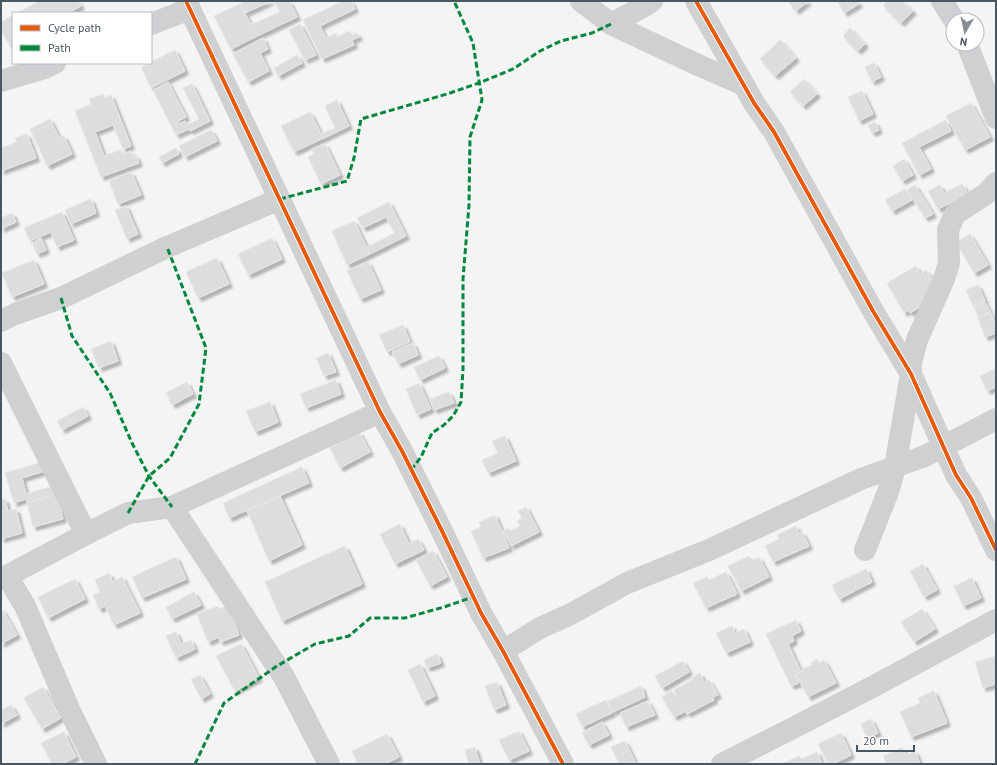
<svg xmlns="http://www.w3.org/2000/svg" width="997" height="765" viewBox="0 0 997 765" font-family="'PT Sans',sans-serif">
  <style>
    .building { fill: #ddddde; stroke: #e5e6e7; filter: url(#shadow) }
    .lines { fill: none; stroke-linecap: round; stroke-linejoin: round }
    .minor { stroke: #ced0d2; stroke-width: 22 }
    .quiet { stroke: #00873e; stroke-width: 3; stroke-dasharray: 6 3; stroke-linecap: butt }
    .cycleway-casing { stroke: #fff; stroke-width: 6 }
    .cycleway { stroke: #e8590c; stroke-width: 4 }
  </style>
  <defs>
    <filter id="shadow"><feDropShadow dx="3.5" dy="3.5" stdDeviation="1" flood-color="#0004"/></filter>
  </defs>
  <rect width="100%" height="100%" fill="#f4f4f4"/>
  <g class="building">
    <polygon points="40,1 78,1 81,6 68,13 17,13"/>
    <polygon points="245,1 271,1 245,13 240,4"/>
    <polygon points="274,1 289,1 297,17 257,36 250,25 280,12"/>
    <polygon points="343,1 351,1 355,9 320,26 326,38 336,33 337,37 350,31 352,35 357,33 359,37 352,40 354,45 322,59 303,20"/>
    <polygon points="791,1 808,1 796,11 789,3"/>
    <polygon points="840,1 857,1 859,4 844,13 838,2"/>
    <polygon points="887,1 902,1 913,11 901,23 883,5"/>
    <polygon points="240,4 257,36 231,49 214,16"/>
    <polygon points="13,15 13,42 9,44 1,30 1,22"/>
    <polygon points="300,24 316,55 305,60 289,30"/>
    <polygon points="850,28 865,44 858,51 843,36"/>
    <polygon points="263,38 268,49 260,53 269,71 248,82 233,54"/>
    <polygon points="780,40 796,58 775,76 760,59"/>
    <polygon points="175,50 185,71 151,88 141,67 149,63 151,63 151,62"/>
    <polygon points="297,55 302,63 278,76 274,68"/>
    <polygon points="874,63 881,77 872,82 865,67"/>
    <polygon points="804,79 817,94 803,106 790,92"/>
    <polygon points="168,82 186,117 177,122 178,124 185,121 187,125 199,119 183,88 192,84 210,121 190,131 189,129 176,135 153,90"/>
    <polygon points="862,91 873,114 859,121 848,97"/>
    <polygon points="103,94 104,98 111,95 131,146 123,149 113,125 95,132 104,156 120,150 122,155 131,151 133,156 136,156 139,163 101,177 75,111 91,104 89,99"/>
    <polygon points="337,100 349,126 294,152 281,126 310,112 321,134 335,128 325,106"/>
    <polygon points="971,103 990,137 965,150 946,116"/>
    <polygon points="50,119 59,138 64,136 72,154 47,166 30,129"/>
    <polygon points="946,120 951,131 919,147 931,169 919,175 902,143"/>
    <polygon points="875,122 879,130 872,133 868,125"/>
    <polygon points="211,130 217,141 185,157 179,146"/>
    <polygon points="27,134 36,158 1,171 1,148 17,142 15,138"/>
    <polygon points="325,144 340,175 321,184 308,157 314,154 312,149"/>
    <polygon points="176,148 179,154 162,163 159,157"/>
    <polygon points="904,159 913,175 902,181 893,166"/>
    <polygon points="131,172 141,195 118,204 109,181"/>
    <polygon points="962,184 968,194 938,209 928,191 940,185 944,193"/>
    <polygon points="915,185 933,214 925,218 907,190"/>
    <polygon points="905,189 912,200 892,211 885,200"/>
    <polygon points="91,199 96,213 71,224 65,210"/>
    <polygon points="389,202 406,236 370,254 367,247 395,233 386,217 363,228 357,218"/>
    <polygon points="126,206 138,234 127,239 115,210"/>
    <polygon points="62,212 74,240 57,247 51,232 30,241 24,228"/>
    <polygon points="12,213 16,222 1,229 1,218"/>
    <polygon points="354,221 370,254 347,265 332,231"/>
    <polygon points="970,234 988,265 974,273 956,242"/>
    <polygon points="41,238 46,250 37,254 32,243"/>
    <polygon points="272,238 282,259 248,275 238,254"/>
    <polygon points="217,258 229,284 198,298 186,272"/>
    <polygon points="34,260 44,284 12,297 2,273"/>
    <polygon points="368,262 381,290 360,299 347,271"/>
    <polygon points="916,266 920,274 926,270 935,285 935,298 910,313 909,310 904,313 887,283"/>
    <polygon points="978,285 985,301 973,306 966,290"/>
    <polygon points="985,302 990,312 978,317 974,307"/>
    <polygon points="991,313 996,326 996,333 985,337 978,318"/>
    <polygon points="403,325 410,342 387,352 379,335"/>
    <polygon points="111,341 118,361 99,368 91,349"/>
    <polygon points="413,343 418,355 398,364 392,352"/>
    <polygon points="328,353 336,372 324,376 316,358"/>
    <polygon points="439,356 445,368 420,380 414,367"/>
    <polygon points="996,368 996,387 987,391 980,376"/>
    <polygon points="336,380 341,394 306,408 300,394"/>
    <polygon points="187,382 193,394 172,405 166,393"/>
    <polygon points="419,383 431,409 417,415 406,389"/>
    <polygon points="449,392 454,403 434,410 430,399"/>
    <polygon points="270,402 278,422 255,432 246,411"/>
    <polygon points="83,407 88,416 62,430 57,421"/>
    <polygon points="359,432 370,452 340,468 330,448"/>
    <polygon points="505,436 516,461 488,473 482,460 498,453 492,441"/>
    <polygon points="45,461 48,470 22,478 26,494 50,487 47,477 55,494 27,502 26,499 14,503 5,473"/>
    <polygon points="302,467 309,483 229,518 223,503"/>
    <polygon points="57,495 63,519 33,527 27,503"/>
    <polygon points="280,496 302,545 269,561 247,511"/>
    <polygon points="5,499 8,511 16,509 22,533 1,539 1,500"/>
    <polygon points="526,507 539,532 511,546 503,531 509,528 510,531 520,526 517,521 522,518 518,511"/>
    <polygon points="495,515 509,548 483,558 471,531 481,527 479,522"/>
    <polygon points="400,524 409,544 418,539 424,550 395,564 380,534"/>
    <polygon points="796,526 799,533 802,532 809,546 773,562 765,546 779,539 777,535"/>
    <polygon points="345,546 362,584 282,621 265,582"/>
    <polygon points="433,551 447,577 430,586 416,560"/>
    <polygon points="749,556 751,561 759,557 769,577 741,591 728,566"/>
    <polygon points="176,557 186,579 142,598 132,577"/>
    <polygon points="923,564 937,590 924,597 910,571"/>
    <polygon points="866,569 872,582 839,599 832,585"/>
    <polygon points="726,572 737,594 706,608 693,583 707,577 709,580"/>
    <polygon points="109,573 113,582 122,577 140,613 114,625 105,606 99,609 93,595 100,592 95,580"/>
    <polygon points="972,578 981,598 963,606 954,586"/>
    <polygon points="75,579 85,599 48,618 38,597"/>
    <polygon points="194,592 201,605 172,619 166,607"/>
    <polygon points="218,606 219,609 228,606 239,635 220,642 219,637 208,642 197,614"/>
    <polygon points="1,609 2,609 17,635 1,644"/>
    <polygon points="922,609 935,629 914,642 901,622"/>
    <polygon points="796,620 801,631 792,636 794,641 788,644 801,672 795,674 799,683 791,686 766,634"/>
    <polygon points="732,626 735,633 744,629 750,642 726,653 716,633"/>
    <polygon points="176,632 181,644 191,640 195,649 176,658 166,636"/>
    <polygon points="241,644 259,678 235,691 216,656"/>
    <polygon points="437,654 441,663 427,668 424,660"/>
    <polygon points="996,656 996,684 983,688 975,662"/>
    <polygon points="817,659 819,663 824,660 836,683 808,697 796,675 803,671 802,669 812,665 811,663"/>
    <polygon points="683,661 689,672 662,688 655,676"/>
    <polygon points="420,664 435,696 423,702 408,670"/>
    <polygon points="700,673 704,682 709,680 718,695 713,697 714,700 687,714 674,690 693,679 692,678"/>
    <polygon points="200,675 210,694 201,699 191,679"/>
    <polygon points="497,682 506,705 494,710 485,686"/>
    <polygon points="641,686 645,697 613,712 608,701"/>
    <polygon points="43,687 61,718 42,729 24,698"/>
    <polygon points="672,691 684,712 674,717 662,697"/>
    <polygon points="934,691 947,723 911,737 900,712 920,703 918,698"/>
    <polygon points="606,700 612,713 582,727 576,714"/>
    <polygon points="648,701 655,715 626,727 620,713"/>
    <polygon points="11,705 17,715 1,724 1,710"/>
    <polygon points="871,719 878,733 867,738 861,724"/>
    <polygon points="602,722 609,735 589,745 582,733"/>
    <polygon points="519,731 529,751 509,760 499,740"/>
    <polygon points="64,732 76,757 62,764 52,764 41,743"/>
    <polygon points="841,733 851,755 833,764 828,764 818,744"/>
    <polygon points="387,734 399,757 385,764 358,764 352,751"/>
    <polygon points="625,741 636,764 619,764 611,747"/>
    <polygon points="475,747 480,764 469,764 465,750"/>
    <polygon points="902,748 906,755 915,751 920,764 887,764 883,756"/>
    <polygon points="817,752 822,764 781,764 799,756 801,759"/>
  </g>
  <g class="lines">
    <g class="minor">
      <polyline points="186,1 380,412 402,451 442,531 481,613 503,651 563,764"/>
      <polyline points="581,1 611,24 698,65 744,85"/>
      <polyline points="696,1 754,103 774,132 873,311 911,374 956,475 971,498 996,550"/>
      <polyline points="942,1 954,20"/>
      <polyline points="151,24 190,9"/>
      <polyline points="611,24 646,5 652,1"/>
      <polyline points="967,44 996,118"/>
      <polyline points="1,81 45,68 55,63"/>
      <polyline points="1,321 15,314 61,298 167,247 280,199"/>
      <polyline points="1,363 86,534"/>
      <polyline points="172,507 284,677 329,764"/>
      <polyline points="865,550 888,492 895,467 911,374 911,363 917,340 944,279 949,263 948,230 955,214 986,194 996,183"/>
      <polyline points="7,576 25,606 69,709 96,764"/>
      <polyline points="1,579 7,576 86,534 128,513 172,507 380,412"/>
      <polyline points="503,651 540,628 571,614 627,583 709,550 861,479 925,456 996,419"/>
      <polyline points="722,764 791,729 878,684 996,620"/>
    </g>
    <g class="quiet">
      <polyline points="280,199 347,181 354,158 361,119 447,94 479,83 513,69 540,51 561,41 592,33 611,24"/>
      <polyline points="61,298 72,336 110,393 132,443 149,476 172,507"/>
      <polyline points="411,470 421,457 432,433 444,425 453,416 461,402 463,369 463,279 469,205 470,137 482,100 473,43 454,1"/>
      <polyline points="128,513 149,476 170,458 199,404 206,348 167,247"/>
      <polyline points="195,764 224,703 277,666 315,644 349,636 370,618 405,618 444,607 473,597"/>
    </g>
    <g class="cycleway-casing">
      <g id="cycleway">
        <polyline points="186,1 380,412 402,451 442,531 481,613 503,651 563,764"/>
        <polyline points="696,1 754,103 774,132 873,311 911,374 956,475 971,498 996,550"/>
      </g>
    </g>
    <use href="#cycleway" class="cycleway"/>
  </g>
  <rect width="997" height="765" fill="none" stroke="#4a5661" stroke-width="4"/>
  <rect x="12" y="12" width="140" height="52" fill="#ffffff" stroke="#b7bbc0"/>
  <rect x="20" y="25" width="20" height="6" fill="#e8590c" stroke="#b7bbc0"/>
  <text x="48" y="32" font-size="12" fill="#4a5661">Cycle path</text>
  <rect x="20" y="45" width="20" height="6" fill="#00873e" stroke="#b7bbc0"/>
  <text x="48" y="52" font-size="12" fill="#4a5661">Path</text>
  <g transform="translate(965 32) rotate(189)"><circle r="19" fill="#ffffff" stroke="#b7bbc0"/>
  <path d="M0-3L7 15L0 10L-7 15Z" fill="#868d94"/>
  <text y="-6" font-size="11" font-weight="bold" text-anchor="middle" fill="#4a5661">N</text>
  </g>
  <path d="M857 745v6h57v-6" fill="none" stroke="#4a5661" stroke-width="2"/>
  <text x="863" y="745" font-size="12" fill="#4a5661" stroke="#ffffff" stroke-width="3" paint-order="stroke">20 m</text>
</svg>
